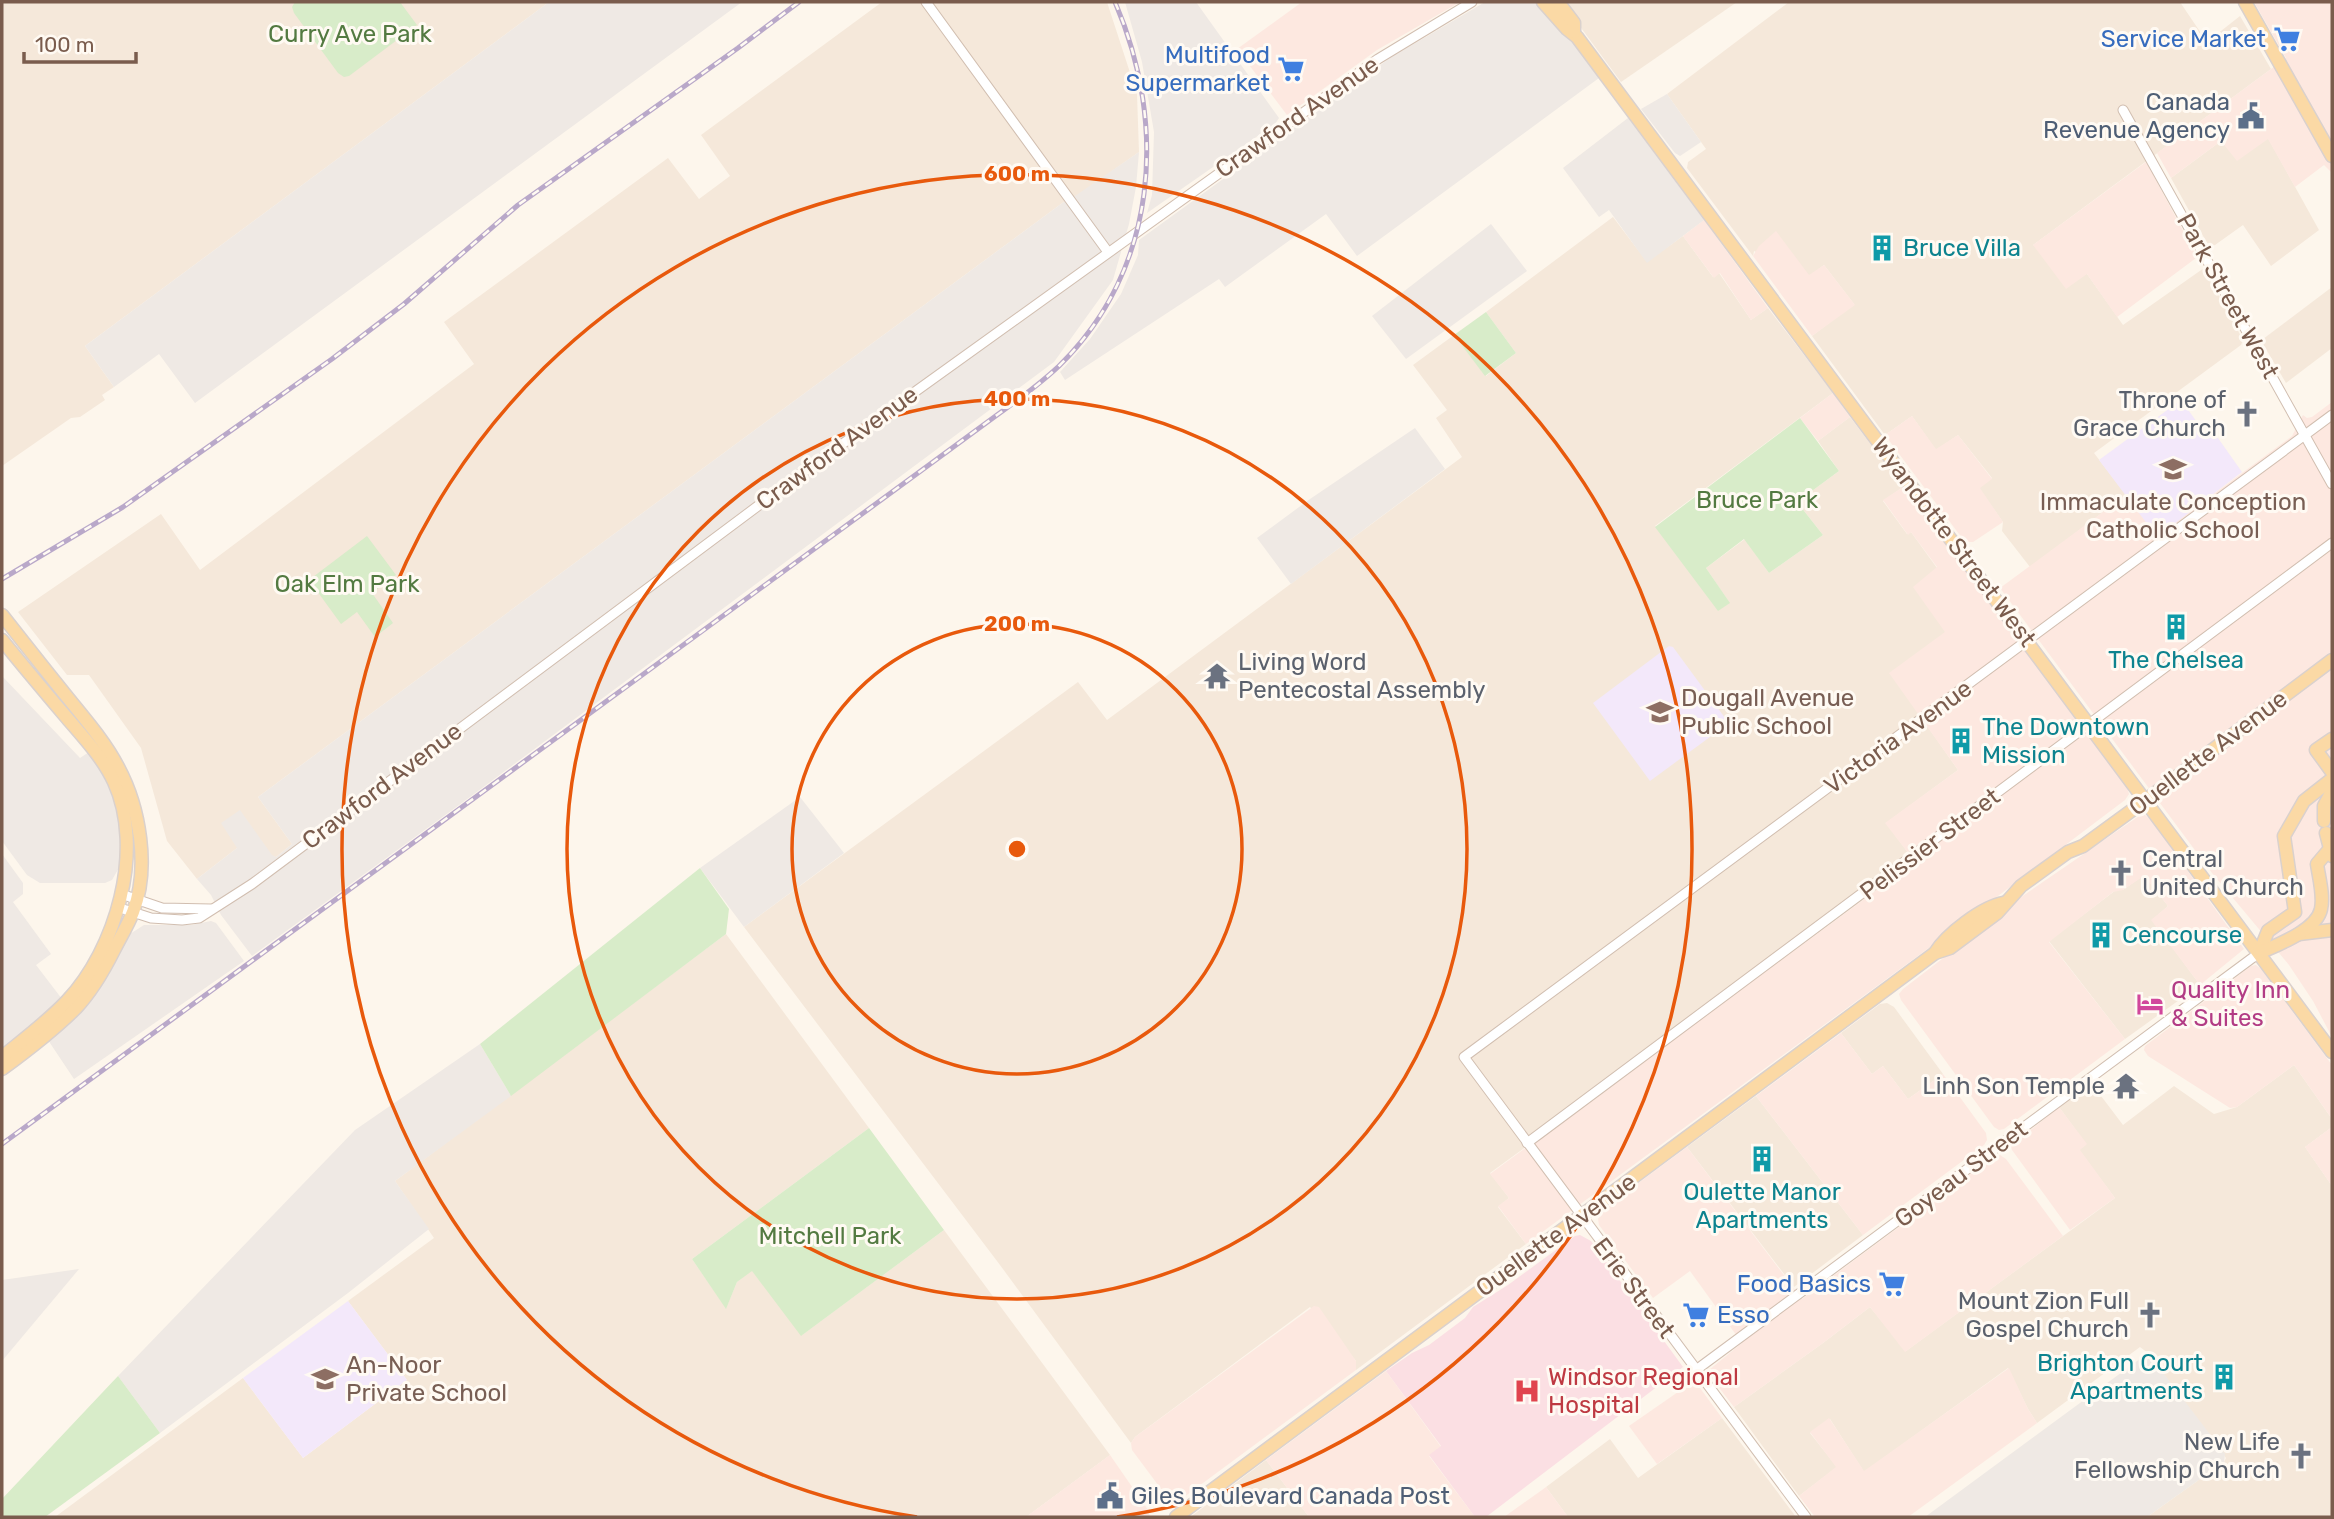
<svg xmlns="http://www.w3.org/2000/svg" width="2334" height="1519" viewBox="0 0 2334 1519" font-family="Rubik,sans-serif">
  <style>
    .residential { fill: #f5e8da }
    .commercial { fill: #fde8e0 }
    .industrial { fill: #efe9e4 }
    .education { fill: #f3e8fa }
    .medical { fill: #fbdfe3 }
    .green { fill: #d8ecc9 }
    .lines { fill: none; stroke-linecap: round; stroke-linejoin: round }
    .minor-casing { stroke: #d1beb0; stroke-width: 11 }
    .major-casing { stroke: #dad1cd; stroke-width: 15 }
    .minor { stroke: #fff; stroke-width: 9 }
    .major { stroke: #fbd9a5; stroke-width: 12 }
    .rail-casing { stroke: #b9a8c9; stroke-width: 5 }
    .rail { stroke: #fffaf3; stroke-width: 2.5; stroke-dasharray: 8; stroke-linecap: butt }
    .ring { fill: none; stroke: #e8590c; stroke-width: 3.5 }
    .labels { text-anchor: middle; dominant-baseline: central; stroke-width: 6; stroke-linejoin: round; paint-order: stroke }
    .park-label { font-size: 24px; fill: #537a41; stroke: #fffaf3 }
    .shop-label { font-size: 24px; fill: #366cbe; stroke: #fffaf3; text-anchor: end }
    .service-label { font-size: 24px; fill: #4e5e75; stroke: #fffaf3; text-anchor: end }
    .street-label { font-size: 24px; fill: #7a5c4d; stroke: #fffaf3 }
    .culture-label { font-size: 24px; fill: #0d838f; stroke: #fffaf3; text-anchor: start }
    .worship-label { font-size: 24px; fill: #5b616d; stroke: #fffaf3; text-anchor: end }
    .education-label { font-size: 24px; fill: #785e54; stroke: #fffaf3; text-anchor: start }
    .hotel-label { font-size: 24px; fill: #b23c85; stroke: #fffaf3; text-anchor: start }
    .health-label { font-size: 24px; fill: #be3a42; stroke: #fffaf3; text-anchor: start }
    .centre { fill: #e8590c; stroke: #fffaf3; stroke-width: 3.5 }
    .ring-label { font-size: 21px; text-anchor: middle; font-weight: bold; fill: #e8590c; stroke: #fffaf3; stroke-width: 6; stroke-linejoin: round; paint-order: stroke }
  </style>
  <rect width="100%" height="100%" fill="#fdf6ec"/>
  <g class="residential">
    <polygon points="2,2 549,2 85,346 114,387 102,395 105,400 80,417 71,418 2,466"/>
    <polygon points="882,2 1107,2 1137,94 1139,152 1075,197 1065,201 258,797 292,844 276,857 237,848 197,879 167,841 141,748 89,675 67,675 18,612 161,514 200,570 474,364 444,322 668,158 699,199 730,176 701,135"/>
    <polygon points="1562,2 1737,2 1621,82"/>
    <polygon points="1789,2 2180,2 2207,42 2240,16 2271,69 2033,245 2087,274 2123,325 2204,268 2243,340 2241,345 2094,453 2126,495 2030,567 2002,531 2003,522 1979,488 1992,478 1958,435 1936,450 1912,416 1885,435 1812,336 1854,304 1824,265 1809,276 1754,251 1753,256 1687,168 1688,162 1706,149 1667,94"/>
    <polygon points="2268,138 2319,230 2271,266 2243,225 2215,245 2210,246 2207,243 2171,178 2221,141"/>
    <polygon points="1613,217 1647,262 1683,236 1713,277 1719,273 1751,320 1768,308 1833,393 1655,526 1729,602 1706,568 1745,539 1769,573 1823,535 1797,502 1839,471 1818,441 1850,417 1903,487 1883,501 1907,534 1911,532 1937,568 1945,632 1923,720 1958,770 1886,823 1915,862 1490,1173 1509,1198 1498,1207 1526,1244 1356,1370 1356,1361 1310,1307 1135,1437 1131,1443 1000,1265 744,927 1078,682 1107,720 1462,457 1436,418 1447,410 1413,365 1454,335 1486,376 1516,353 1486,312"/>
    <polygon points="2332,287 2332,348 2286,383 2263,344 2263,339"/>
    <polygon points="2144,875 2168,906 2152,920 2200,985 2125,1039 2049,941 2116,890 2123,890"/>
    <polygon points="726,934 869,1128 692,1259 726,1308 737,1282 752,1270 802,1335 944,1230 1110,1455 1026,1517 55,1517 243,1378 303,1458 407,1380 348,1301 434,1238 395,1181"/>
    <polygon points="1887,1003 1894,1007 1943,1074 1908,1099 1883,1066 1872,1074 1841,1033 1880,1004"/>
    <polygon points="2294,1065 2332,1119 2332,1127 2305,1147 2332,1186 2332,1517 2147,1517 2224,1462 2226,1458 2148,1353 2140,1347 2037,1423 2028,1409 2008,1368 1864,1472 1830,1419 1810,1433 1837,1467 1799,1496 1734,1407 1823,1343 1870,1307 1906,1351 2115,1198 2079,1150 2086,1144 2059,1107 2092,1084 2123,1125 2174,1086 2214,1114 2237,1107"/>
    <polygon points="1756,1096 1863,1235 1794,1287 1687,1147"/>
    <polygon points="1722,1418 1796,1517 1568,1517 1546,1487 1610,1439 1638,1478"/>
    <polygon points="1266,1460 1309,1517 1191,1517 1193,1515"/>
  </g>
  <g class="commercial">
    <polygon points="1302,2 1460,2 1377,50 1287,115 1237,49"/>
    <polygon points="2254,2 2332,2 2332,173 2324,165 2295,187 2268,139 2237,161 2221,141 2171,178 2157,153 2286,58"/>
    <polygon points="2146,162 2194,251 2196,258 2117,317 2087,274 2066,289 2033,245"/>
    <polygon points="1704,220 1768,308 1751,320 1720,273 1714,278 1683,236"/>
    <polygon points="1776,231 1809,275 1824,265 1855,305 1812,336 1753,256 1759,246"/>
    <polygon points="1833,393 1850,417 1818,441 1800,418"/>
    <polygon points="2332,402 2332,1037 2313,1001 2289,965 2212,873 2000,588 2126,495 2157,536 2292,436 2303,415 2307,418 2312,417"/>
    <polygon points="1912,416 1936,449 1958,435 1992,479 1980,488 2003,522 1973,542 1965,542 1885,435"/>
    <polygon points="1903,487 2127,787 2129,794 2125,800 1941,939 1526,1244 1498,1206 1509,1198 1490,1174 1915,862 1885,823 1958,770 1889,673 1945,632 1913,587 1937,567 1911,532 1908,535 1883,500"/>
    <polygon points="2145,815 2151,820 2244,949 2200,985 2151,920 2168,906 2144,876 2123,890 2113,892 2049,942 2125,1039 2004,1129 1999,1130 1994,1127 1901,1000 1899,994 1903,989 1985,926 1995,915 2139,816"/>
    <polygon points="2256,965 2261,969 2332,1065 2332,1119 2294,1065 2237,1107 2230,1108 2148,1056 2144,1050 2145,1046 2251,966"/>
    <polygon points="1841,1033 1872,1074 1883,1066 1908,1099 1943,1074 1986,1133 1987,1140 1984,1145 1863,1235 1756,1096"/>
    <polygon points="2059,1107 2087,1144 2080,1150 2115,1198 2070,1230 2012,1150 2011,1146"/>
    <polygon points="2332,1127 2332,1186 2305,1147"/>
    <polygon points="1687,1147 1802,1299 1992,1158 2000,1155 2006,1159 2063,1236 1905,1352 1870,1307 1823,1343 1734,1407 1710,1376 1709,1370 1742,1343 1690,1271 1653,1298 1599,1225 1598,1219 1602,1210"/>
    <polygon points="1314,1306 1319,1307 1356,1361 1356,1370 1180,1500 1167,1497 1132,1450 1131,1443 1135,1437"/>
    <polygon points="2009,1368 2028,1409 2037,1423 1908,1517 1815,1517 1799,1496 1836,1467 1810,1432 1829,1418 1864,1471"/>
    <polygon points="1386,1371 1441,1447 1429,1456 1475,1517 1309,1517 1266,1460"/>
    <polygon points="1691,1383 1697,1384 1722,1418 1657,1464 1629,1426"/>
    <polygon points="1110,1455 1148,1510 1150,1517 1026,1517"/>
    <polygon points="1546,1487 1568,1517 1504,1517 1542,1490"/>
  </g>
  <g class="industrial">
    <polygon points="549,2 742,2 195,403 159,354 114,387 85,346"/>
    <polygon points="1125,2 1196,2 1279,118 1275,124 1147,213 1152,195 1154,132 1142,62"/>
    <polygon points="1485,2 1538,2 1564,31 1599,78 1357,256 1326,214 1225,287 1219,279 1065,380 1060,372 1090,339 1121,294 1138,255 1139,240 1390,58"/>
    <polygon points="1667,94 1701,142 1680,156 1675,153 1641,109"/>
    <polygon points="1628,118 1704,220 1647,263 1609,210 1599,217 1563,168"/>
    <polygon points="1139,152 1136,187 1129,224 1113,280 1054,362 470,797 252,956 221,915 211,895 197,879 237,848 221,823 240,810 272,855 276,857 292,844 258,797 1065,201 1075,196"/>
    <polygon points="1491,224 1527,271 1406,359 1372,316"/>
    <polygon points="1415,428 1445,469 1291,584 1257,538 1310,499"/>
    <polygon points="2,676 80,758 89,752 105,778 115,804 120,831 120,866 112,880 105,883 40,883 27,875 2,841"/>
    <polygon points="800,797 844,853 744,927 700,868"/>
    <polygon points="2,854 23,883 23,894 13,902 51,954 36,965 62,999 32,1027 2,1049"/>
    <polygon points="211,921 216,923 244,961 74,1079 48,1040 97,989 130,934 144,925 191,925"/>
    <polygon points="480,1044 511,1096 395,1181 429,1229 348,1293 160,1433 118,1376 355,1130"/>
    <polygon points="79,1269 2,1361 2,1280"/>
    <polygon points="2148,1353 2225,1454 2224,1462 2147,1517 1925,1517"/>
  </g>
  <g class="education">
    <polygon points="2181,400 2207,436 2213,431 2242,472 2157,537 2099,460"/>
    <polygon points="1669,646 1673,647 1728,722 1725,726 1650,781 1593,703"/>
    <polygon points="348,1301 407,1380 303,1458 243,1378"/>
  </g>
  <polygon class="medical" points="1580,1235 1591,1241 1683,1367 1486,1517 1475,1517 1429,1455 1441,1446 1386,1371 1412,1353 1429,1345 1465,1318 1473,1307 1508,1285 1575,1236"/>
  <g class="green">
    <polygon points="295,2 400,2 417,25 349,76 344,77 338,73 294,13 292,7"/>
    <polygon points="1486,312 1516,353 1485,376 1454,335"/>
    <polygon points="1800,418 1839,471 1797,502 1823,535 1769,573 1744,539 1706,568 1730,603 1718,611 1655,527"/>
    <polygon points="367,536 396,575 372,593 393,623 375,637 357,612 341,624 309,580"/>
    <polygon points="700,868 729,909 726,934 511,1096 480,1044"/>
    <polygon points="869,1128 944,1230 801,1336 752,1271 737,1282 726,1309 692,1259"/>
    <polygon points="118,1376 160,1433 45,1517 2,1517 2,1499"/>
  </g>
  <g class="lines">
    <g class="minor-casing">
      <g id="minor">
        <polyline points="926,2 1108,252"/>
        <polyline points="2123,110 2332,484"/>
        <polyline points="121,894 162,908 211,909"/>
        <polyline points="117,907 151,918 182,920 199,918 252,884 802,473 1378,59 1472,2"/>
        <polyline points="1527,1143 2332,543"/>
        <polyline points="1696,1370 2259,953"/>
        <polyline points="1806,1517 1464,1057 2332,415"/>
      </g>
    </g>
    <g class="major-casing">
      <g id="major">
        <polyline points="1543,2 1567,29 1577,37 2332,1052"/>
        <polyline points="1558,2 1574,23 1574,32"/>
        <polyline points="2245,2 2332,156"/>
        <path d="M2 615C24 643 46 671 68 698 86 720 105 742 118 767 140 808 150 868 133 912 128 925 120 938 114 950 104 970 91 992 76 1008 53 1031 28 1050 2 1069"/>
        <path d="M2 640C23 666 45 692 67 718 84 738 103 758 114 782 145 850 116 949 67 1001 47 1022 24 1039 2 1057"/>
        <polyline points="2332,739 2316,750 2332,772"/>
        <polyline points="2324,821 2324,806 2332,791"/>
        <polyline points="2326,833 2332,856"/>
        <polyline points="2299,934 2332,930"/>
        <path d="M1935 953C1947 934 1982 907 2004 903"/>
        <polyline points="2259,953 2268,931 2295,912 2284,836 2304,801 2332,779"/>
        <path d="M2259 953C2277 945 2317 930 2321 909 2324 895 2319 878 2317 864L2328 851"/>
        <polyline points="1176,1517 1935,953 1950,948 1997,913 2021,886 2068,852 2083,846 2146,800 2332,660"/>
      </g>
    </g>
    <use href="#minor" class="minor"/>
    <use href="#major" class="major"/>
    <g class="rail-casing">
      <g id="rail">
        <polyline points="2,579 123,507 332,359 404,304 518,205 738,48 799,2"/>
        <path d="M2 1144 907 481C937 459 967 437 997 415 1018 400 1040 384 1059 366 1158 269 1168 125 1115 2"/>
      </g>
    </g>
    <use href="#rail" class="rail"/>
  </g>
  <g class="ring">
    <circle cx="1017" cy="849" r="225"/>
    <circle cx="1017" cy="849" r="450"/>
    <path d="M917 1517A675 675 0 1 1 1117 1517"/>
  </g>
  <defs>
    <g id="supermarket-bare" transform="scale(2.1)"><path d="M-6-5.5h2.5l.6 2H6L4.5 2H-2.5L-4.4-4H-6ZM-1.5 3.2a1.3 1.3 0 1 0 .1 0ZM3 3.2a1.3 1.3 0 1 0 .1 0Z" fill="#3f7fe0" stroke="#fffaf3" stroke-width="2.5" paint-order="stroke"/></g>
    <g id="civic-bare" transform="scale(2.1)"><path d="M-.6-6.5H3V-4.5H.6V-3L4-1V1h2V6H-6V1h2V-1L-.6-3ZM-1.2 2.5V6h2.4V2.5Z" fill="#5c6f8a" stroke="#fffaf3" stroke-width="2.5" paint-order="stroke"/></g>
    <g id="building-bare" transform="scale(2.1)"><path d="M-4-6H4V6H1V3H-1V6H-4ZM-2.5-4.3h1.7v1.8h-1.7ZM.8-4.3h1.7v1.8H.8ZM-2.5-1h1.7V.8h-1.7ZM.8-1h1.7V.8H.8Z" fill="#0f9aa8" stroke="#fffaf3" stroke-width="2.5" paint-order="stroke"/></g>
    <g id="church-bare" transform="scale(2.1)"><path d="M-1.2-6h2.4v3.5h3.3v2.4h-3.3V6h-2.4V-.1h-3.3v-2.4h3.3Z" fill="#6b7280" stroke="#fffaf3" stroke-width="2.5" paint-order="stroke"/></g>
    <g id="school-bare" transform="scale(2.1)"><path d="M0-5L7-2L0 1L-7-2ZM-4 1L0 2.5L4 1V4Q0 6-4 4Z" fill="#8d6e63" stroke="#fffaf3" stroke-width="2.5" paint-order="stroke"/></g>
    <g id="temple-bare" transform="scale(2.1)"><path d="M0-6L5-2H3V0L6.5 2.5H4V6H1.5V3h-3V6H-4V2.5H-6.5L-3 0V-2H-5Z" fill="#6b7280" stroke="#fffaf3" stroke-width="2.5" paint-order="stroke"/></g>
    <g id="hotel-bare" transform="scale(2.1)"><path d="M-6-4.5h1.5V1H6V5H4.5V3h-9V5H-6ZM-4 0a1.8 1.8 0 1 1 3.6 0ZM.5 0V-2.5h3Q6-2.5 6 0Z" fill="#d1479c" stroke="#fffaf3" stroke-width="2.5" paint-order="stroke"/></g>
    <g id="hospital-bare" transform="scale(2.1)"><path d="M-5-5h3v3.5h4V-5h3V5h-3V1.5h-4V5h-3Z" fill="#e0444e" stroke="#fffaf3" stroke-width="2.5" paint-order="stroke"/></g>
  </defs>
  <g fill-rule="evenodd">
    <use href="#supermarket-bare" x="2287" y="39"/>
    <use href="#supermarket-bare" x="1291" y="69"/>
    <use href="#civic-bare" x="2251" y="116"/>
    <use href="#building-bare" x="1882" y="248"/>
    <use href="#church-bare" x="2247" y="414"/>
    <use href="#school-bare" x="2173" y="469"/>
    <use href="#building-bare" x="2176" y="627"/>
    <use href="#temple-bare" x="1217" y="676"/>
    <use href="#school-bare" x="1660" y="712"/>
    <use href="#building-bare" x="1961" y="741"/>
    <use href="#church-bare" x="2121" y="873"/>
    <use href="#building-bare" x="2101" y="935"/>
    <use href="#hotel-bare" x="2150" y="1004"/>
    <use href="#temple-bare" x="2126" y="1086"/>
    <use href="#building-bare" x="1762" y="1159"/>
    <use href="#supermarket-bare" x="1892" y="1284"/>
    <use href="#supermarket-bare" x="1696" y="1315"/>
    <use href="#church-bare" x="2150" y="1315"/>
    <use href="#building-bare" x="2224" y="1377"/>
    <use href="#school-bare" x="325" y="1379"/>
    <use href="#hospital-bare" x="1527" y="1391"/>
    <use href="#church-bare" x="2301" y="1456"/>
    <use href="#civic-bare" x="1110" y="1496"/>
  </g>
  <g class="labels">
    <g class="park-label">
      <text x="350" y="34">Curry Ave Park</text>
      <text x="1757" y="500">Bruce Park</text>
      <text x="347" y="584">Oak Elm Park</text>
      <text x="830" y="1236">Mitchell Park</text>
    </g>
    <g class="shop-label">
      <text x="2266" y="39">Service Market</text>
      <text x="1270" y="55">Multifood<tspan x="1270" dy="28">Supermarket</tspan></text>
      <text x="1871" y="1284">Food Basics</text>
      <text x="1717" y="1315" text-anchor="start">Esso</text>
    </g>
    <g class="service-label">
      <text x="2230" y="102">Canada<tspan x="2230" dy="28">Revenue Agency</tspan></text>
      <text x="1131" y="1496" text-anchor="start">Giles Boulevard Canada Post</text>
    </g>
    <g class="street-label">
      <text transform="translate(1297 117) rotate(-35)">Crawford Avenue</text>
      <text transform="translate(2228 296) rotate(61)">Park Street West</text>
      <text transform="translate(837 448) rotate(-36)">Crawford Avenue</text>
      <text transform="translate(1954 542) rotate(53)">Wyandotte Street West</text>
      <text transform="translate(1898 737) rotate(-36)">Victoria Avenue</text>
      <text transform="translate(2208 753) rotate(-37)">Ouellette Avenue</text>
      <text transform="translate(382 786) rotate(-37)">Crawford Avenue</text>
      <text transform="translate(1930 844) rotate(-37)">Pelissier Street</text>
      <text transform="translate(1961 1174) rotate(-37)">Goyeau Street</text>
      <text transform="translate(1556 1235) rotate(-36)">Ouellette Avenue</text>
      <text transform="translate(1634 1288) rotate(53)">Erie Street</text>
    </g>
    <g class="culture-label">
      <text x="1903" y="248">Bruce Villa</text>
      <text x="2176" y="660" text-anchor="middle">The Chelsea</text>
      <text x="1982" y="727">The Downtown<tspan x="1982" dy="28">Mission</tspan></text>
      <text x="2122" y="935">Cencourse</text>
      <text x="1762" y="1192" text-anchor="middle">Oulette Manor<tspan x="1762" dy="28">Apartments</tspan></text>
      <text x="2203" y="1363" text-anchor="end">Brighton Court<tspan x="2203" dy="28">Apartments</tspan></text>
    </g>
    <g class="worship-label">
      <text x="2226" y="400">Throne of<tspan x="2226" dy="28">Grace Church</tspan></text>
      <text x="1238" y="662" text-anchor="start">Living Word<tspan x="1238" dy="28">Pentecostal Assembly</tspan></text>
      <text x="2142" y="859" text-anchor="start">Central<tspan x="2142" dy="28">United Church</tspan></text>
      <text x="2105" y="1086">Linh Son Temple</text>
      <text x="2129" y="1301">Mount Zion Full<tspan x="2129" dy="28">Gospel Church</tspan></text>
      <text x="2280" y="1442">New Life<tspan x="2280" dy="28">Fellowship Church</tspan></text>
    </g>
    <g class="education-label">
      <text x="2173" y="502" text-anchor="middle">Immaculate Conception<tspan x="2173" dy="28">Catholic School</tspan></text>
      <text x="1681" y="698">Dougall Avenue<tspan x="1681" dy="28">Public School</tspan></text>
      <text x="346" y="1365">An-Noor<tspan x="346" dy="28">Private School</tspan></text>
    </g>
    <g class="hotel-label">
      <text x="2171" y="990">Quality Inn<tspan x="2171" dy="28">&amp; Suites</tspan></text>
    </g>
    <g class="health-label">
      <text x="1548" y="1377">Windsor Regional<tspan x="1548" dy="28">Hospital</tspan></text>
    </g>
  </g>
  <circle cx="1017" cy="849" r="10" class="centre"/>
  <g class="ring-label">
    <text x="1017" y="181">600 m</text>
    <text x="1017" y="406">400 m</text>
    <text x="1017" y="631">200 m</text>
  </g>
  <rect width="2334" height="1519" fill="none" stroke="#7a5c4d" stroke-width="7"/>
  <path d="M24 52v10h112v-10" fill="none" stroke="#7a5c4d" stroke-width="3.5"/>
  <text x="35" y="52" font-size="21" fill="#7a5c4d" stroke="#fffaf3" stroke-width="5" paint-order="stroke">100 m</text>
</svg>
